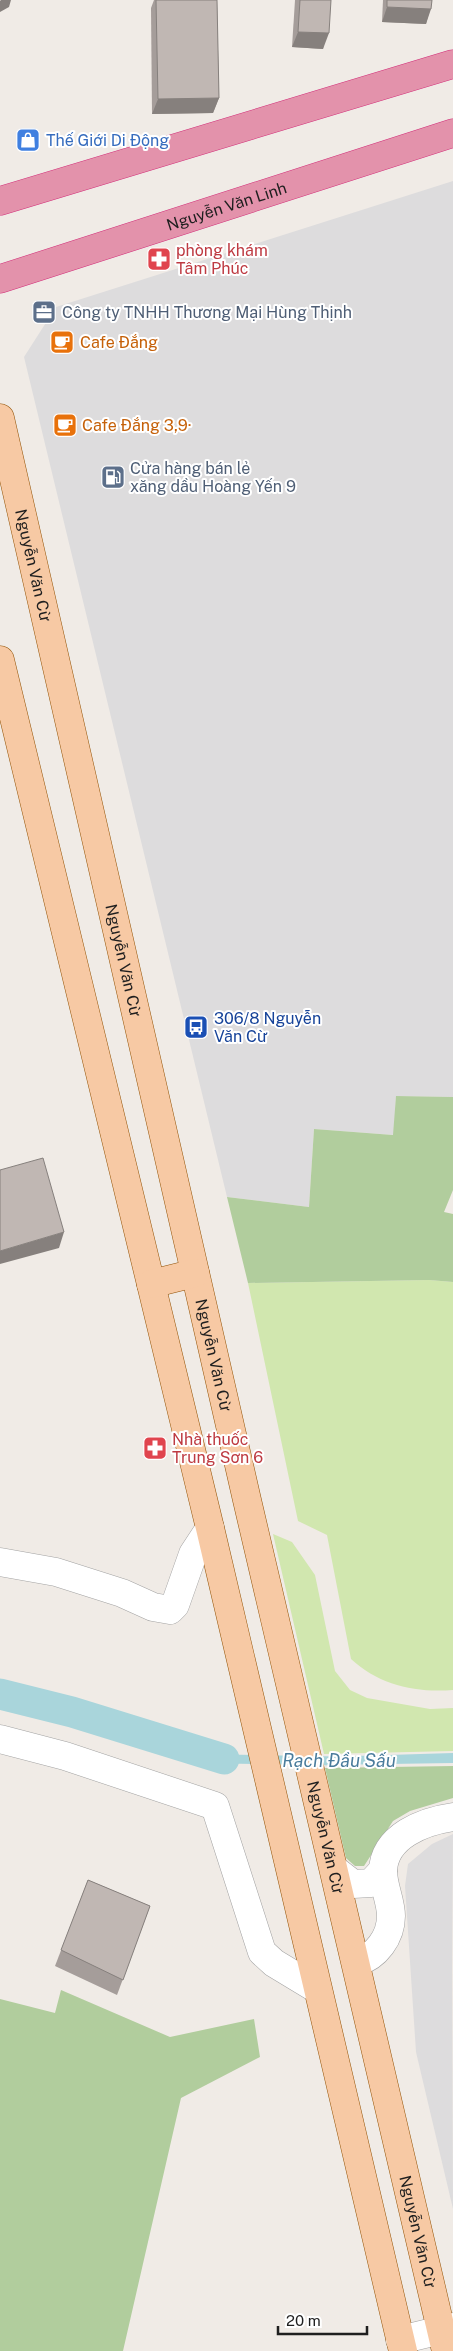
<svg xmlns="http://www.w3.org/2000/svg" width="453" height="2351" viewBox="0 0 453 2351" font-family="'Public Sans',sans-serif">
  <style>
    .residential { fill: #dddcdd }
    .grass { fill: #d1e7af }
    .forest { fill: #b1cd9d }
    .water { fill: #a9d5db }
    .lines { fill: none; stroke-linecap: round; stroke-linejoin: round }
    .stream { stroke: #a9d5db; stroke-width: 9 }
    .canal { stroke: #a9d5db; stroke-width: 31 }
    .minor-casing { stroke: #a3a3a3; stroke-width: 29 }
    .major-casing { stroke: #935408; stroke-width: 29 }
    .highway-casing { stroke: #d22f7a; stroke-width: 29 }
    .minor { stroke: #fff; stroke-width: 28 }
    .major { stroke: #f7c9a4; stroke-width: 28 }
    .highway { stroke: #e392ab; stroke-width: 28 }
    .wall { fill: #a59d9a }
    .shaded-wall { fill: #86807d }
    .building { fill: #c0b7b3; stroke: #86807d }
    .labels { text-anchor: middle; dominant-baseline: central; stroke-width: 4; stroke-linejoin: round; paint-order: stroke }
    .shop-label { font-size: 16px; fill: #366cbe; stroke: #fff; text-anchor: start }
    .street-label { font-size: 16px; fill: #1f1f1f; stroke: #fff }
    .health-label { font-size: 16px; fill: #be3a42; stroke: #fff; text-anchor: start }
    .service-label { font-size: 16px; fill: #4e5e75; stroke: #fff; text-anchor: start }
    .food-label { font-size: 16px; fill: #c56008; stroke: #fff; text-anchor: start }
    .transit-label { font-size: 16px; fill: #164399; stroke: #fff; text-anchor: start }
    .water-label { font-size: 18px; font-style: italic; fill: #4a7c9c; stroke: #fff }
  </style>
  <rect width="100%" height="100%" fill="#f0ebe6"/>
  <g class="residential">
    <polygon points="453,181 453,1097 396,1096 394,1135 314,1129 309,1207 227,1197 24,357 56,307"/>
    <polygon points="453,1834 452,1967 453,2209 416,2052 405,1886 408,1864 432,1844"/>
  </g>
  <g class="grass">
    <path d="M429 1280 453 1282V1690C415 1693 379 1685 351 1659L327 1535 298 1521 248 1283Z"/>
    <polygon points="273,1534 292,1542 315,1575 335,1671 350,1690 367,1698 430,1709 453,1708 453,1751 324,1754"/>
  </g>
  <g class="forest">
    <polygon points="396,1096 453,1097 453,1190 444,1212 453,1214 453,1282 429,1280 248,1283 227,1197 309,1207 314,1129 393,1135"/>
    <polygon points="453,1766 453,1798 410,1811 393,1821 364,1866 355,1866 346,1858 325,1768"/>
    <polygon points="61,1990 170,2037 254,2019 260,2057 181,2098 123,2351 0,2351 0,1999 55,2013"/>
  </g>
  <polygon class="water" points="453,1753 453,1763 325,1765 323,1757"/>
  <g class="lines">
    <polyline class="stream" points="224,1759 336,1761"/>
    <polyline class="canal" points="0,1694 72,1712 224,1759"/>
    <g class="minor-casing">
      <g id="minor">
        <polyline points="0,1562 56,1572 122,1593 153,1607 170,1610 175,1605 193,1554 210,1528"/>
        <polyline points="0,1739 65,1756 215,1806 262,1952 274,1963 317,1989"/>
        <polyline points="335,1870 353,1884 371,1883 383,1870"/>
        <path d="M357 1962C376 1957 391 1937 391 1916 391 1901 383 1886 383 1871 384 1836 424 1821 453 1817"/>
        <polyline points="400,2340 453,2327"/>
      </g>
    </g>
    <g class="major-casing">
      <g id="major">
        <path id="s1" d="M0 418 247 1500 446 2351"/>
        <polyline points="0,660 210,1528 403,2351"/>
        <polyline points="151,1284 195,1273"/>
      </g>
    </g>
    <g class="highway-casing">
      <g id="highway">
        <polyline points="0,201 453,64"/>
        <path id="s2" d="M0 279 453 133"/>
      </g>
    </g>
    <use href="#minor" class="minor"/>
    <use href="#major" class="major"/>
    <use href="#highway" class="highway"/>
  </g>
  <g class="wall">
    <polygon points="154,0 217,0 219,98 213,113 152,114 151,8"/>
    <polygon points="295,0 331,0 323,49 292,47"/>
    <polygon points="383,0 432,0 426,24 382,22"/>
    <polygon points="88,1880 150,1906 117,1995 55,1966"/>
  </g>
  <g class="shaded-wall">
    <polygon points="1,0 11,0 9,7 0,12 0,1"/>
    <polygon points="387,7 431,9 426,24 382,22"/>
    <polygon points="298,32 329,33 323,49 292,47"/>
    <polygon points="219,98 213,113 152,114 158,99"/>
    <polygon points="64,1232 59,1248 0,1264 0,1251"/>
  </g>
  <g class="building">
    <polygon points="156,0 217,0 219,98 158,99"/>
    <polygon points="300,0 331,0 329,33 298,32"/>
    <polygon points="387,0 432,0 431,9 387,7"/>
    <polygon points="43,1158 64,1232 0,1251 0,1170"/>
    <polygon points="88,1880 150,1906 123,1980 61,1950"/>
  </g>
  <defs>
    <g id="shop-square" transform="scale(1.25)"><rect x="-9" y="-9" width="18" height="18" rx="4" fill="#3f7fe0" stroke="#fff"/><path d="M-5-2.5h2.3a2.7 3.5 0 0 1 5.4 0H5L5.5 6h-11ZM-1.5-2.5h3a1.5 2.3 0 0 0-3 0Z" fill="#fff"/></g>
    <g id="pharmacy-square" transform="scale(1.25)"><rect x="-9" y="-9" width="18" height="18" rx="4" fill="#e0444e" stroke="#fff"/><path d="M-2-6h4v4h4v4h-4v4h-4v-4h-4v-4h4Z" fill="#fff"/></g>
    <g id="office-square" transform="scale(1.25)"><rect x="-9" y="-9" width="18" height="18" rx="4" fill="#5c6f8a" stroke="#fff"/><path d="M-6-3h4V-5.5h4V-3h4V5H-6ZM-1-4.5V-3h2v-1.5ZM-6 0V1H6V0Z" fill="#fff"/></g>
    <g id="cafe-square" transform="scale(1.25)"><rect x="-9" y="-9" width="18" height="18" rx="4" fill="#e8710a" stroke="#fff"/><path d="M-5.5-4.5H6V0H3Q3 3.5 0 3.5H-2.5Q-5.5 3.5-5.5 0ZM3-3.2v2h1.7v-2ZM-6 4.5H4V6H-6Z" fill="#fff"/></g>
    <g id="fuel-square" transform="scale(1.25)"><rect x="-9" y="-9" width="18" height="18" rx="4" fill="#5c6f8a" stroke="#fff"/><path d="M-5.5-6h7V0h2V4h1.3V-2.5L3-4.5l.8-.8L6-3V5H2.5V1h-1V6h-7ZM-4.2-4.7v3.2H.2V-4.7Z" fill="#fff"/></g>
    <g id="bus-square" transform="scale(1.25)"><rect x="-9" y="-9" width="18" height="18" rx="4" fill="#1a4fb4" stroke="#fff"/><path d="M-5-6H5V4H4V6H2V4H-2V6H-4V4H-5ZM-3.5-4V0h7V-4ZM-3.5 1.2v1.5H-2V1.2ZM2 1.2v1.5H3.5V1.2Z" fill="#fff"/></g>
  </defs>
  <g fill-rule="evenodd">
    <use href="#shop-square" x="28" y="140"/>
    <use href="#pharmacy-square" x="159" y="259"/>
    <use href="#office-square" x="44" y="312"/>
    <use href="#cafe-square" x="62" y="342"/>
    <use href="#cafe-square" x="65" y="425"/>
    <use href="#fuel-square" x="113" y="477"/>
    <use href="#bus-square" x="196" y="1027"/>
    <use href="#pharmacy-square" x="155" y="1448"/>
  </g>
  <g class="labels">
    <g class="shop-label">
      <text x="46" y="140">Thế Giới Di Động</text>
    </g>
    <g class="street-label">
      <text stroke="none"><textPath href="#s2" startOffset="238">Nguyễn Văn Linh</textPath></text>
      <text stroke="none"><textPath href="#s1" startOffset="151">Nguyễn Văn Cừ</textPath></text>
      <text stroke="none"><textPath href="#s1" startOffset="556">Nguyễn Văn Cừ</textPath></text>
      <text stroke="none"><textPath href="#s1" startOffset="961">Nguyễn Văn Cừ</textPath></text>
      <text stroke="none"><textPath href="#s1" startOffset="1456">Nguyễn Văn Cừ</textPath></text>
      <text stroke="none"><textPath href="#s1" startOffset="1861">Nguyễn Văn Cừ</textPath></text>
    </g>
    <g class="health-label">
      <text x="176" y="250">phòng khám<tspan x="176" dy="18">Tâm Phúc</tspan></text>
      <text x="172" y="1439">Nhà thuốc<tspan x="172" dy="18">Trung Sơn 6</tspan></text>
    </g>
    <g class="service-label">
      <text x="62" y="312">Công ty TNHH Thương Mại Hùng Thịnh</text>
      <text x="130" y="468">Cửa hàng bán lẻ<tspan x="130" dy="18">xăng dầu Hoàng Yến 9</tspan></text>
    </g>
    <g class="food-label">
      <text x="80" y="342">Cafe Đắng</text>
      <text x="82" y="425">Cafe Đắng 3,9·</text>
    </g>
    <g class="transit-label">
      <text x="214" y="1018">306/8 Nguyễn<tspan x="214" dy="18">Văn Cừ</tspan></text>
    </g>
    <g class="water-label">
      <text x="339" y="1760">Rạch Đầu Sấu</text>
    </g>
  </g>
  <path d="M278 2326v8h89v-8" fill="none" stroke="#1f1f1f" stroke-width="2.5"/>
  <text x="286" y="2326" font-size="15" fill="#1f1f1f" stroke="#ffffff" stroke-width="4" paint-order="stroke">20 m</text>
</svg>
